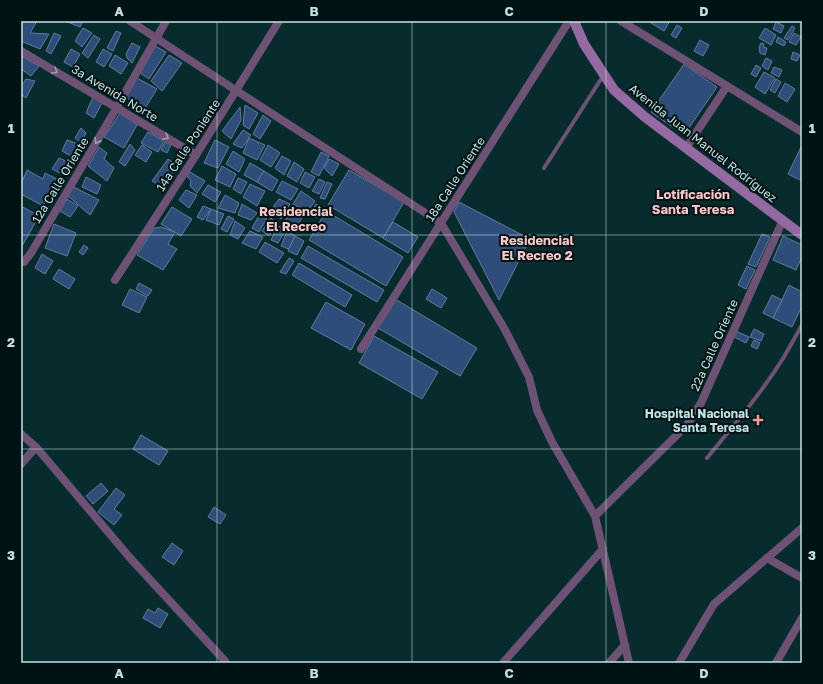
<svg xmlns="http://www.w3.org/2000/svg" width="823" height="684" viewBox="0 0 823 684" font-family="'Golos Text',sans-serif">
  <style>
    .building { fill: #2f4d79; stroke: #617ba1 }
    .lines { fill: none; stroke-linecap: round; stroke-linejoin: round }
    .lane { stroke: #6d5275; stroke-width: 4 }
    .street { stroke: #6d5275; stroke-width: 8 }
    .secondary { stroke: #956aa2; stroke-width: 10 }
    .oneway { stroke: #9ca1b2 }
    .grid { fill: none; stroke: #c3e2e3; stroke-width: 1; stroke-opacity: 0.55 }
    .poi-dot { fill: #f59b9d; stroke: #001314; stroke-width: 1.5 }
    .labels { text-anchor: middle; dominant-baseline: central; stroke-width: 4; stroke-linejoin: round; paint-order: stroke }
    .street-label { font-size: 12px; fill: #c3e2e3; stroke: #001314 }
    .poi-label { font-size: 12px; font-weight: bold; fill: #c3e2e3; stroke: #001314; text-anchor: end }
    .neighbourhood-label { font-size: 13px; font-weight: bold; fill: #fcc7c8; stroke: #001314 }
    .neatline { fill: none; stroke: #c3e2e3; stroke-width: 1.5 }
    .grid-label { font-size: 13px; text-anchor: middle; font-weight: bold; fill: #c3e2e3 }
  </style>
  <rect width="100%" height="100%" fill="#082c2d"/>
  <g class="building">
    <polygon points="22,21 37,21 30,33 49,34 40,49 21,41 21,23"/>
    <polygon points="65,21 79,21 82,23 80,27"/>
    <polygon points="648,21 670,21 664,31"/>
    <polygon points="776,22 784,26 781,33 773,29"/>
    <polygon points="677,25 682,28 676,38 671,35"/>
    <polygon points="792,26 795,28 788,40 784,38"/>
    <polygon points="83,28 92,33 82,47 75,41"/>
    <polygon points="765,28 776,35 771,45 759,38"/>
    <polygon points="116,31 121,33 113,51 107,48"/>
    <polygon points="54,33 61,36 51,54 46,51"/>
    <polygon points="794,33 801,37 796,45 789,42"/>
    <polygon points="94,35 100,39 88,58 82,53"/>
    <polygon points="778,37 786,42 784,46 776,42"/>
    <polygon points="700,40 709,45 703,56 694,51"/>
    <polygon points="132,43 140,47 132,63 127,58 126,54"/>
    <polygon points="761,43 764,44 763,47 767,48 765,55 760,53 759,47"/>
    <polygon points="155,46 166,52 149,79 140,73"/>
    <polygon points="71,49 80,54 73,67 64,62"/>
    <polygon points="103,49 112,54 104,67 96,62"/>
    <polygon points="793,52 800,55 797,61 791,59"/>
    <polygon points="115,55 128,63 121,74 109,66"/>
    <polygon points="169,55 182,63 162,91 151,81"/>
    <polygon points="21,56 39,66 31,76 21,69"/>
    <polygon points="766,58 772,61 768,70 762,66"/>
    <polygon points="684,64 717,87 684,135 651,112"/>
    <polygon points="756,65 761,68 756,77 751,74"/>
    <polygon points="774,67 782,70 779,77 771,73"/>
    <polygon points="764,72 775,78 765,94 755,87"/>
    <polygon points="137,78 157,89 144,110 126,98"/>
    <polygon points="26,79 35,81 26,98 21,94 21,87"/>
    <polygon points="776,79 781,82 775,93 770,90"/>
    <polygon points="785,83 795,89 787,102 778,96"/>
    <polygon points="93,97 102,103 94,118 86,113"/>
    <polygon points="245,105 258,113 249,129 243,125"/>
    <polygon points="240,107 241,120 231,139 222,131"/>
    <polygon points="120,113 137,125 124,148 104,137"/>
    <polygon points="263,115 271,121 260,139 253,134"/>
    <polygon points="81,128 86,133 81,143 75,138"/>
    <polygon points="243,130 251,135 242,148 233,144"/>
    <polygon points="148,132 164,141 158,152 141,143"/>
    <polygon points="249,138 265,145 257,160 243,153"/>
    <polygon points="67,140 79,144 73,157 62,151"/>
    <polygon points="215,140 229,147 218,168 204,163"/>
    <polygon points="165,142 171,145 167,153 161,150"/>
    <polygon points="130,144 135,150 125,166 119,162"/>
    <polygon points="142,145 152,152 146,162 135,155"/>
    <polygon points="268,145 280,153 271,167 260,160"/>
    <polygon points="802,145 802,181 788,174"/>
    <polygon points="99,147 107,153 104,159 114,168 107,181 88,166"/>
    <polygon points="233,151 245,159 239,172 226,164"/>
    <polygon points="321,152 329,156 319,176 311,172"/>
    <polygon points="282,156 291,161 284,175 275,168"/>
    <polygon points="59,158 70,163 64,175 52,169"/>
    <polygon points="168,159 177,165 164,188 152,181"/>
    <polygon points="329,159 339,164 332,176 324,168"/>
    <polygon points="294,162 304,169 297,182 287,176"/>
    <polygon points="250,163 264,171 257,182 244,175"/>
    <polygon points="222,166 236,174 230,187 215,180"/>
    <polygon points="27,170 43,179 45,173 59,180 43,206 21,194 21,184"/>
    <polygon points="349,170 404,202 383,238 328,205"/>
    <polygon points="264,171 278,180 272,191 257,182"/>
    <polygon points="190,172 205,181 197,193 190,186 191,181 187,176"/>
    <polygon points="305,172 315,177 309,188 300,183"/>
    <polygon points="86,177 101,185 97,194 82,187"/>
    <polygon points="238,178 247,182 241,194 233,189"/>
    <polygon points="319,179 325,182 319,194 312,191"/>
    <polygon points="282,181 298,189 291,200 276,192"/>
    <polygon points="327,182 332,184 325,199 320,198"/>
    <polygon points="250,184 265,191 257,206 243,197"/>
    <polygon points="208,185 221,192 215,202 202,194"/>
    <polygon points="74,187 99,200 90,215 68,196"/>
    <polygon points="186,190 197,195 189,208 179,200"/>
    <polygon points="301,191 315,201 307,212 293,204"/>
    <polygon points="225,195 239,203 235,213 218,208"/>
    <polygon points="67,199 78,206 70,217 60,211"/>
    <polygon points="279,199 290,204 281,219 270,211"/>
    <polygon points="459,202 530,239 499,300 454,212"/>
    <polygon points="242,204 257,213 251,220 238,215"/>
    <polygon points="316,204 321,207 316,218 310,214"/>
    <polygon points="21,206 39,216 21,248"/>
    <polygon points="203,206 211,209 203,220 197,217"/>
    <polygon points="172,207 192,219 181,236 161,224"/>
    <polygon points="292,208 304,215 296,227 285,221"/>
    <polygon points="211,209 224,214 219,225 206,220"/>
    <polygon points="326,211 403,257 386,286 309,240"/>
    <polygon points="260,214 267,218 259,232 252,228"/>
    <polygon points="228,216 234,219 227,232 221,229"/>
    <polygon points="271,218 277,223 269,236 262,231"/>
    <polygon points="235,221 245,228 238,239 230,235"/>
    <polygon points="393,222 418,237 408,253 383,238"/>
    <polygon points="54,224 76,233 67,256 45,248"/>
    <polygon points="278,226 286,229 278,243 271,240"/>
    <polygon points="161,227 175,232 168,244 177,249 163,270 137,255 154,228"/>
    <polygon points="250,231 263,237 256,249 242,243"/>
    <polygon points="287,231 295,236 289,249 281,246"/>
    <polygon points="762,234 770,237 756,267 748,264"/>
    <polygon points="295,236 304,241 297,255 288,251"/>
    <polygon points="783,236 802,245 802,257 796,270 773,260"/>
    <polygon points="265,242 284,253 277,263 259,252"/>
    <polygon points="84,245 88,248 83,255 79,252"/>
    <polygon points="308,246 384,290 377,302 301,258"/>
    <polygon points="42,254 53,261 45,274 35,268"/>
    <polygon points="289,258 294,261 286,274 280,272"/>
    <polygon points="299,263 352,295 345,307 292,275"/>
    <polygon points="747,266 755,270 746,289 738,285"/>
    <polygon points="59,269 75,279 69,289 53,279"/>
    <polygon points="139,283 152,290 148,296 136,289"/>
    <polygon points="789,285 802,292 802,306 792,327 773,318"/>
    <polygon points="130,289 147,297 139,313 122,305"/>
    <polygon points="432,289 447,298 441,308 426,299"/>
    <polygon points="772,295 782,300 773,318 763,313"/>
    <polygon points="395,299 477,348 460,376 378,328"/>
    <polygon points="326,302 365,324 351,350 311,328"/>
    <polygon points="754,329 764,334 761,341 750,337"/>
    <polygon points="736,331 749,337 746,343 734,337"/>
    <polygon points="374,336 438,372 422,399 359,363"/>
    <polygon points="754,340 760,343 757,349 751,346"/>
    <polygon points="141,435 168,451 159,465 133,449"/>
    <polygon points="101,483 108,491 93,504 86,496"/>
    <polygon points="116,488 125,495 114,509 122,515 114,525 98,512"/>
    <polygon points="214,507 226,515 220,524 208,517"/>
    <polygon points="172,543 183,551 174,565 162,557"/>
    <polygon points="158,608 168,614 160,628 143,618 148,609 155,613"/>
  </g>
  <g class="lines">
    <g class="lane">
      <polyline points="544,168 603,76"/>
      <path d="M707 458C733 426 760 395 782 360 789 349 795 337 802 325"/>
    </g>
    <g class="street">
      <polyline points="130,21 237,91 441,223 504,328 529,377 537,410 552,442 595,516 629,663"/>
      <polyline points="621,21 802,132"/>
      <polyline points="21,51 196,155"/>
      <polyline points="686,148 727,86"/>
      <polyline points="21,262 24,262 31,253 117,107 166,21"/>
      <polyline points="115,280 196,155 279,21"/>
      <polyline points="361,349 569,21"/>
      <polyline points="21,434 36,447 131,559 225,661 225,663"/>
      <polyline points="21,464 36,447"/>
      <polyline points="595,516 687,425 701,403 783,220"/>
      <polyline points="767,558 802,578"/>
      <polyline points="503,663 603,549"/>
      <polyline points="609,663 625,645"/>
      <polyline points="679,663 714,604 802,528"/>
      <polyline points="776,663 802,618"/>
    </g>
    <polyline class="secondary" points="574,21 584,44 614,90 645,117 802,235"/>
  </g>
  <defs><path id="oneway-chevron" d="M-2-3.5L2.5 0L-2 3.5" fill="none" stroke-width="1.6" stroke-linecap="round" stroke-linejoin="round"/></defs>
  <g class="oneway">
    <use href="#oneway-chevron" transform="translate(55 71) rotate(30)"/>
    <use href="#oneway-chevron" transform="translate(166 137) rotate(31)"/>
    <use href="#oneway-chevron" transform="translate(97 141) rotate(121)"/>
  </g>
  <path class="grid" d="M217 21V663M412 21V663M606 21V663M21 235H802M21 449H802"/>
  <path class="poi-dot" d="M756 414h4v4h4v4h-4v4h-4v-4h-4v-4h4z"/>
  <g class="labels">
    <g class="street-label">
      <text transform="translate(115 93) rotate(31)">3a Avenida Norte</text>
      <text transform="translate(703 143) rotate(38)">Avenida Juan Manuel Rodríguez</text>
      <text transform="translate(188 145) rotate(-57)">14a Calle Poniente</text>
      <text transform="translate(455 179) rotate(-57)">18a Calle Oriente</text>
      <text transform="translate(60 180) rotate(-59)">12a Calle Oriente</text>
      <text transform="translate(714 345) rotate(-66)">22a Calle Oriente</text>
    </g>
    <g class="poi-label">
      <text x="749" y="413">Hospital Nacional<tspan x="749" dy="14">Santa Teresa</tspan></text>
    </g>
    <g class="neighbourhood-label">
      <text x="693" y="194">Lotificación<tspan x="693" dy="15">Santa Teresa</tspan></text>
      <text x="296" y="211">Residencial<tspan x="296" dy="15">El Recreo</tspan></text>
      <text x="537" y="240">Residencial<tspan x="537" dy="15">El Recreo 2</tspan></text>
    </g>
  </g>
  <rect width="823" height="684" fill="none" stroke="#001314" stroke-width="44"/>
  <rect x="22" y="22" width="779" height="640" class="neatline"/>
  <g class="grid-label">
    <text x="119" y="16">A</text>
    <text x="314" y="16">B</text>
    <text x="509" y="16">C</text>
    <text x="704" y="16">D</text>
    <text x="11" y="133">1</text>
    <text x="812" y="133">1</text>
    <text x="11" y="347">2</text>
    <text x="812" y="347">2</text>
    <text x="11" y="560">3</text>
    <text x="812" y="560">3</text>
    <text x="119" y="678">A</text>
    <text x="314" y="678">B</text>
    <text x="509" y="678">C</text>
    <text x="704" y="678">D</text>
  </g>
</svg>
